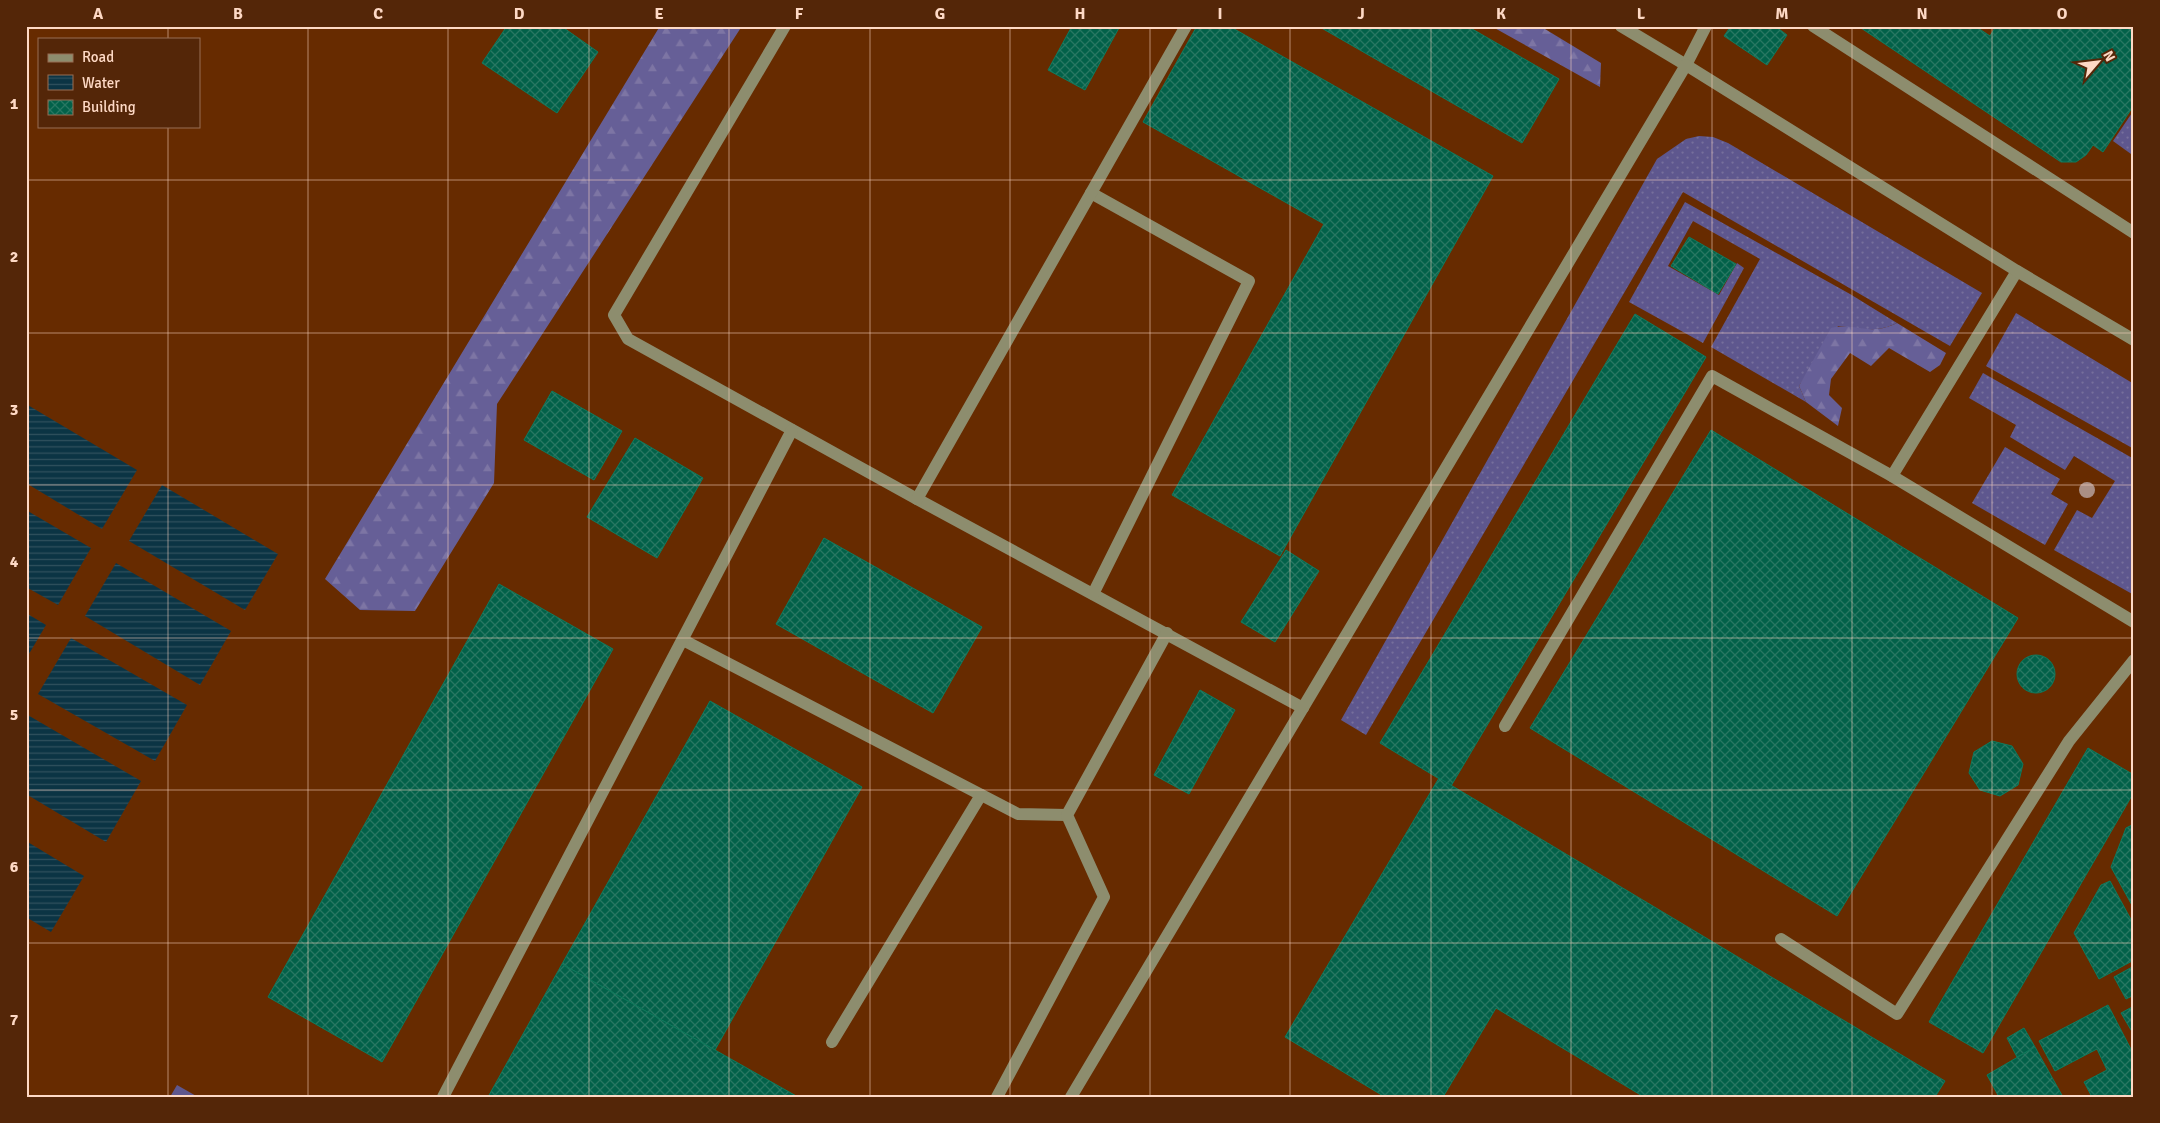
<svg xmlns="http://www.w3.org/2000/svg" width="2160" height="1123" viewBox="0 0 2160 1123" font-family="Signika,sans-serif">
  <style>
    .grass { fill: url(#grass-dots) }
    .forest { fill: url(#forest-firs) }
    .park { fill: #5e578e }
    .water { fill: url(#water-rules) }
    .building { fill: url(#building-cross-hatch); stroke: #0f7a5d }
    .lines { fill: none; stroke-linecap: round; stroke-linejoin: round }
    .minor { stroke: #8d8d6e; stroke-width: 12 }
    .tree { fill: #aa8f85 }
    .grid { fill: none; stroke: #fed9c5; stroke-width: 1; stroke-opacity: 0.55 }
    .neatline { fill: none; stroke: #fed9c5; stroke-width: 2 }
    .grid-label { font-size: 16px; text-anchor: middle; font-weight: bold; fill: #fed9c5 }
  </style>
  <defs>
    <pattern id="grass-dots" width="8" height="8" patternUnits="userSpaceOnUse" patternTransform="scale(1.25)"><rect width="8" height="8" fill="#5e578e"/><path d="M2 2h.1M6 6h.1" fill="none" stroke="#766f9c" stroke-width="1.8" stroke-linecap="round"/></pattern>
    <pattern id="forest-firs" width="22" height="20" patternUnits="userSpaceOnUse" patternTransform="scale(1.25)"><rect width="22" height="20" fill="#665f97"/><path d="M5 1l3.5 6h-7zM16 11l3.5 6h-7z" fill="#7d75a4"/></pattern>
    <pattern id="water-rules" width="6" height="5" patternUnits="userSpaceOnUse" patternTransform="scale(1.25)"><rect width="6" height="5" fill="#0b3444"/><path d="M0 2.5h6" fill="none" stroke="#30515e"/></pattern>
    <pattern id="building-cross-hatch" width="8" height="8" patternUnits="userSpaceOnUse" patternTransform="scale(1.25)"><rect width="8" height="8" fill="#026149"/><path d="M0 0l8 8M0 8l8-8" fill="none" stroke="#287762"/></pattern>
  </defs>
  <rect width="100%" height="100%" fill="#672b00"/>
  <g class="grass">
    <polygon points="2134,110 2134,150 2131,154 2113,141"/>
    <polygon points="1699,136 1713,137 1728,143 1982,293 1950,346 1683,192 1366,735 1341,720 1657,159 1686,139"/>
    <path d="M1685 202 1850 294 1897 323C1874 334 1861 328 1838 326L1799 386 1806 402 1711 347 1760 259 1693 221 1668 266 1719 295 1737 263 1744 268 1703 343 1629 302Z"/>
    <polygon points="2016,313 2134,384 2134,449 1986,366"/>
    <polygon points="1983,373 2134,459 2134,595 2054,550 2077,510 2092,518 2115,481 2074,456 2065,470 2010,437 2016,425 1969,398"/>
    <polygon points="2005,447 2060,479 2051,494 2068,504 2045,545 1972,503"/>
  </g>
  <g class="forest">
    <polygon points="660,26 742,26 497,404 494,483 415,611 360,610 325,579"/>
    <polygon points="1491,26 1540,26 1601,63 1600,87"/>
    <path d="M1897 323 1946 353 1940 365 1930 372 1889 348 1871 366 1850 353 1831 379 1829 395 1842 408 1838 426 1806 402 1799 386 1831 328C1857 322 1868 337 1897 323Z"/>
  </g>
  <polygon class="park" points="177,1085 198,1097 170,1097"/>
  <g class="water">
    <polygon points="26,404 137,470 102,529 26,483"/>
    <polygon points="162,485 278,554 245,610 129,541"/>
    <polygon points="26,510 91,548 58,605 26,587"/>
    <polygon points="116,563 231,631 200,685 85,616"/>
    <polygon points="26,613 46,625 26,659"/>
    <polygon points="71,638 187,705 155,761 38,694"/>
    <polygon points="26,714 141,781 106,842 26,794"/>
    <polygon points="26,841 84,876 51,932 26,917"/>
  </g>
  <g class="building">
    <polygon points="507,26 561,26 598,52 557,113 482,63"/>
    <polygon points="1072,26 1120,26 1085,90 1048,70"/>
    <polygon points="1197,26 1229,26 1493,176 1280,556 1172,495 1324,224 1143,122"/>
    <polygon points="1318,26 1467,26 1559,79 1522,143"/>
    <polygon points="1731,26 1775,26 1787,35 1767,65 1724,36"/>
    <polygon points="1858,26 1975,26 1990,36 1996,26 2134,26 2134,105 2103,152 2093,145 2086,155 2076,162 2061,162"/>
    <polygon points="1689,237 1736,264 1718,294 1671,266"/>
    <polygon points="1635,314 1706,357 1451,786 1380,743"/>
    <polygon points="552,391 622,431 594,480 524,440"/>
    <polygon points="1711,430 2018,618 1837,916 1530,728"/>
    <polygon points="635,438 703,478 657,558 587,517"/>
    <polygon points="824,538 982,627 933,713 776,624"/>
    <polygon points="1286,550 1319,571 1275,642 1241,622"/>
    <polygon points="499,584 613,649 382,1062 268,997"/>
    <circle cx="2036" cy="674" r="19"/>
    <polygon points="1200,690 1235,710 1189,794 1154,775"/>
    <polygon points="710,701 862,787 715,1050 562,964"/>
    <polygon points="1992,741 2012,746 2023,764 2018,785 2000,796 1980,790 1969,773 1974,752"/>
    <polygon points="2088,748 2134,775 2134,792 1983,1053 1929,1022"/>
    <polygon points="1439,778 1945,1081 1935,1097 1644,1097 1496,1008 1443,1097 1385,1097 1285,1037"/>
    <polygon points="2134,824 2134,909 2111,867 2126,828"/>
    <polygon points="2110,881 2134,925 2134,960 2099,979 2074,933 2101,885"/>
    <polygon points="562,964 715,1050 798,1097 488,1097"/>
    <polygon points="2134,966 2134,995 2126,999 2114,977"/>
    <polygon points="2108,1005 2134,1055 2134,1097 2092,1097 2084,1082 2107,1070 2097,1049 2055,1071 2039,1041"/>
    <polygon points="2134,1006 2134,1035 2121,1013"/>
    <polygon points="2024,1028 2035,1047 2017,1057 2007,1038"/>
    <polygon points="2035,1047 2063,1097 1999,1097 1987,1075"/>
  </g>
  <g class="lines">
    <g class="minor">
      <polyline points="785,26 614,315 628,339 917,499 1303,708"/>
      <polyline points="1621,26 1686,65 1706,26"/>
      <polyline points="1813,26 2134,233"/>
      <polyline points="1091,193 1249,281 1093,594"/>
      <polyline points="1892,476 2017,271"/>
      <polyline points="917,499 1186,26"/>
      <polyline points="683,640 1018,814 1067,815"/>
      <polyline points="1505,726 1712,376 1892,476 2134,622"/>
      <polyline points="1781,939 1897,1014 2069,741 2134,660"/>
      <polyline points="832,1042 981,795"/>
      <polyline points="443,1097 792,430"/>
      <polyline points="997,1097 1104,897 1067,815 1167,633"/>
      <polyline points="1071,1097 1686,65 2017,271 2134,340"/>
    </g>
  </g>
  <circle class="tree" cx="2087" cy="490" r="8"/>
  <path class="grid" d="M168 26V39M308 26V1097M448 26V1097M589 26V1097M729 26V1097M870 26V1097M1010 26V1097M1150 26V1097M1290 26V1097M1431 26V1097M1571 26V1097M1712 26V1097M1852 26V1097M1992 26V1097M168 126V1097M26 180H2134M26 333H2134M26 485H2134M26 638H2134M26 790H2134M26 943H2134"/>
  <rect width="2160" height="1123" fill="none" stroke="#542608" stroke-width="55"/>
  <rect x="38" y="38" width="162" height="90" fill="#542608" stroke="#986e54"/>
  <rect x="48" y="54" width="25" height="8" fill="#8d8d6e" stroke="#986e54"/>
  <text x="82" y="62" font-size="15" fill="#fed9c5">Road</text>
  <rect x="48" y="75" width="25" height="15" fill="url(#water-rules)" stroke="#986e54"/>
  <text x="82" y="88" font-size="15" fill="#fed9c5">Water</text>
  <rect x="48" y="100" width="25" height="15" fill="url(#building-cross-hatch)" stroke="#986e54"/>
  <text x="82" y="112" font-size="15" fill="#fed9c5">Building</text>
  <g transform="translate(2098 62) rotate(62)" stroke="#542608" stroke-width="4" paint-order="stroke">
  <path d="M0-4L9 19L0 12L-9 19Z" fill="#fed9c5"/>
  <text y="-8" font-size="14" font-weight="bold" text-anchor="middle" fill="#fed9c5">N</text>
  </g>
  <rect x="28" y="28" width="2104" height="1068" class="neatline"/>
  <g class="grid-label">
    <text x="98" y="19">A</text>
    <text x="238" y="19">B</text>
    <text x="378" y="19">C</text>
    <text x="519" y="19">D</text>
    <text x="659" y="19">E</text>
    <text x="799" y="19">F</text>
    <text x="940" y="19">G</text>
    <text x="1080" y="19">H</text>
    <text x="1220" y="19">I</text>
    <text x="1361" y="19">J</text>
    <text x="1501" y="19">K</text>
    <text x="1641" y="19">L</text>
    <text x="1782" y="19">M</text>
    <text x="1922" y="19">N</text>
    <text x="2062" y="19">O</text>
    <text x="14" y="109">1</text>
    <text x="14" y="262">2</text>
    <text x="14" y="415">3</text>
    <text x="14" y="567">4</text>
    <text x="14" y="720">5</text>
    <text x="14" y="872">6</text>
    <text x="14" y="1025">7</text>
  </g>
</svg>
